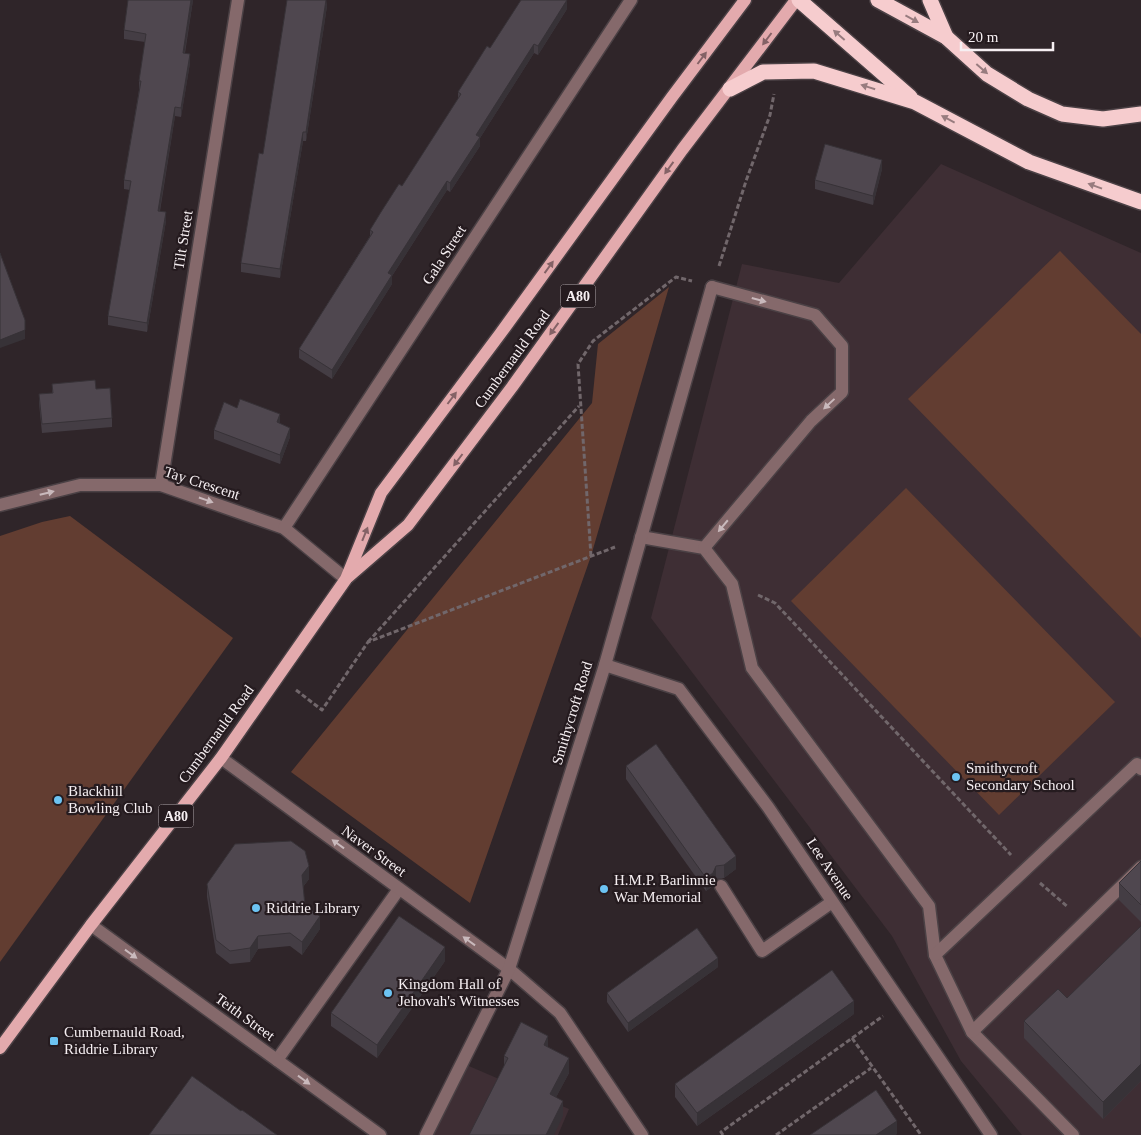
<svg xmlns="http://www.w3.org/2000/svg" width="1141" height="1135" viewBox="0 0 1141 1135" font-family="Georgia,serif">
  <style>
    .built { fill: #3e2e34 }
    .green { fill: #623d31 }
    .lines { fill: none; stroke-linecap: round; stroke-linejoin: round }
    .lane-casing { stroke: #4b4145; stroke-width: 15 }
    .street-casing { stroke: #4b4145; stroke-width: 15 }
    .primary-casing { stroke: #4b4145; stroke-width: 15 }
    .highway-casing { stroke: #4b4145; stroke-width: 18 }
    .path { stroke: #71676b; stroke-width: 3; stroke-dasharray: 5 2.5; stroke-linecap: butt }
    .lane { stroke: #85696b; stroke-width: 12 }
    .street { stroke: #85696b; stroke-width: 12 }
    .primary { stroke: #e3aaad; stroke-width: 12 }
    .highway { stroke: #f6ccce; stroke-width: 15 }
    .wall { fill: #443d44 }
    .shaded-wall { fill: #373237 }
    .building { fill: #4f474f; stroke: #373237 }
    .oneway { fill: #987c7f }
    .oneway2 { fill: #846266 }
    .oneway3 { fill: #c9b9bc }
    .poi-dot { fill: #6cc3f2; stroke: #251b1f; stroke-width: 2 }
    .labels { text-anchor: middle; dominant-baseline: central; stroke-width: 4.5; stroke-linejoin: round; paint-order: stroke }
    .shield { fill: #251b1f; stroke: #b7afb3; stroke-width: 1 }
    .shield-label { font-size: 14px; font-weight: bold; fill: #f6eff2 }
    .street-label { font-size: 15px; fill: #f6eff2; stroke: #251b1f }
    .poi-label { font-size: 15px; fill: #f6eff2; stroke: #251b1f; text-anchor: start }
  </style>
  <rect width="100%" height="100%" fill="#2f2529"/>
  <g class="built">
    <polygon points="941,164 1141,253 1141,1135 1022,1135 961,1061 892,936 651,618 742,264 839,283"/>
    <polygon points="455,1060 569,1109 558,1135 420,1135"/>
  </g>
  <g class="green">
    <polygon points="1060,251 1141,334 1141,638 908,399"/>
    <polygon points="669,287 591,556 470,903 291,772 592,403 598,344"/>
    <polygon points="906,488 1115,702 999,815 791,601"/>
    <polygon points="70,516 233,638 0,962 0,536 42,522"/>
  </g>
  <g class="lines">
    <g class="lane-casing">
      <g id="lane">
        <polyline points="641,537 704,548 732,584 752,668 929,906 935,955 972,1032 1073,1135"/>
        <polyline points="704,548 811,421 842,392 842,346 815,315 712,287"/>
        <polyline points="721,886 762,951 832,902"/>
        <polyline points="935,955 1137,764 1141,769"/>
        <polyline points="972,1032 1141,867"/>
        <polyline points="277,1060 399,889"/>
      </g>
    </g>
    <g class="street-casing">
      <g id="street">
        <polyline points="161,485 238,0"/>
        <polyline points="0,505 80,485 161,485 284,528 346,579"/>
        <polyline points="284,528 631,0"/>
        <polyline points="605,665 679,689 768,807 991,1135"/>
        <polyline points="221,758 509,969 560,1013 642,1135"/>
        <polyline points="91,925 380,1135"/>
        <polyline points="426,1135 509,969 605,665 712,287"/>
      </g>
    </g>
    <g class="primary-casing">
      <g id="primary">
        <polyline points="348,577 408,525 512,387 682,150 796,0"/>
        <polyline points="0,1048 91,925 221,758 346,579 381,493 500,334 672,97 745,0"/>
      </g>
    </g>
    <g class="highway-casing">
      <g id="highway">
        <polyline points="799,0 910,97"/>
        <polyline points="878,0 946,37 987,74 1028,99 1062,114 1103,119 1141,114"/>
        <polyline points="930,0 946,37"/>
        <polyline points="730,89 763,72 814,71 915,102 1029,162 1141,202"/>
      </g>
    </g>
    <g class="path">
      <polyline points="719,266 746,181 770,115 774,94"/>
      <polyline points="591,556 578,364 593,341 676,277 692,281"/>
      <polyline points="758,595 775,603 1011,855"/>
      <polyline points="368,642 579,406"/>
      <polyline points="296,690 322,710 368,642 615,547"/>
      <polyline points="1040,883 1068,907"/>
      <polyline points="852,1038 921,1135"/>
      <polyline points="723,1135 721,1132 883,1016"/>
      <polyline points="776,1135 871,1068"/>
    </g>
    <use href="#lane" class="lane"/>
    <use href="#street" class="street"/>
    <use href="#primary" class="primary"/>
    <use href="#highway" class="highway"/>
  </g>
  <g class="wall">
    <polygon points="193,0 185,53 190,63 181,117 175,116 160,211 166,221 147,332 108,325 108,316 130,190 124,189 124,180 139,90 139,81 145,42 124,39 124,30"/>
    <polygon points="326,0 327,6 324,26 306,141 303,141 280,278 241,272 241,263 263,154"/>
    <polygon points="567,9 538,55 534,53 480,138 480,146 450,192 447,190 392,276 392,284 332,379 299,358 299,349 370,236 370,230 402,186 458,100 458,92 490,48"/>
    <polygon points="882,169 873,205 815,189 815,180"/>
    <polygon points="52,384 96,389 112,418 112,427 42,433 39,403 39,394 52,393"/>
    <polygon points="280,424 290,437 280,464 214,439 214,430"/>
    <polygon points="626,766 736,869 724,878 716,879 713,886 706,891 626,779"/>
    <polygon points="1141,861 1141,922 1119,900 1119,883"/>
    <polygon points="309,879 303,887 305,906 320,929 302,955 290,946 258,949 250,962 230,964 216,953 207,897 207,884"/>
    <polygon points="1141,926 1141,1081 1103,1119 1024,1038 1024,1021 1067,998"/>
    <polygon points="445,961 377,1058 331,1026 331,1013"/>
    <polygon points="718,967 628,1032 607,1002 607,993"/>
    <polygon points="854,1014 697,1126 675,1097 675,1084"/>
    <polygon points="548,1048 569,1073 556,1097 563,1116 504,1068 504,1056"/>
  </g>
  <g class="shaded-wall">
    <polygon points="191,0 193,0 183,62 183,53"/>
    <polygon points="326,0 327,6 324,26 306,141 306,132"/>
    <polygon points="567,0 567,9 538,55 538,46"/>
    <polygon points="534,44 534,53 480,138 480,146 450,192 450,183 476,135"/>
    <polygon points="190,54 190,63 181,117 181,108"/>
    <polygon points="175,107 175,116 158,220 158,211"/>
    <polygon points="303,132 303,141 280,278 280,269"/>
    <polygon points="882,160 882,169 873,205 873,196"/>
    <polygon points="447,181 447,190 392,276 392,284 332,379 332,370 388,273"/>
    <polygon points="166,212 166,221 147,332 147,323"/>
    <polygon points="25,330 25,339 0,348 0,340"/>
    <polygon points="280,414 280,423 277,431 277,422"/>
    <polygon points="290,428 290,437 280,464 280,455"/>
    <polygon points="736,856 736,869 724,878 724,865"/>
    <polygon points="309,866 309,879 302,888 302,875"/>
    <polygon points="716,866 716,879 713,886 706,891 706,878"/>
    <polygon points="320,916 320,929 302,955 302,942"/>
    <polygon points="258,936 258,949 250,962 250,948"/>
    <polygon points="445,947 445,961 377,1058 377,1045"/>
    <polygon points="718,958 718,967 628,1032 628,1023"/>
    <polygon points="854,1001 854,1014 697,1126 697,1113"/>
    <polygon points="548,1036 548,1051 544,1045"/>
    <polygon points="569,1058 569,1073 550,1109 550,1094"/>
    <polygon points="1141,1064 1141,1081 1103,1119 1103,1102"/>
    <polygon points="563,1101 563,1116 554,1135 546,1135"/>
    <polygon points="897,1121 897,1134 896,1135 876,1135"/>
  </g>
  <g class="building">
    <polygon points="128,0 191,0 183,53 190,54 181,108 175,107 158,211 166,212 147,323 108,316 131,181 124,180 141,81 139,81 146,34 124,30"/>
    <polygon points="287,0 326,0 306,132 303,132 280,269 241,263 259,153 263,154"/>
    <polygon points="521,0 567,0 538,46 534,44 476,135 480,137 450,183 447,181 388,273 392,275 332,370 299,349 373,232 370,230 381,212 399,184 402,186 461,94 458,92 487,46 490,48"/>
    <polygon points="825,144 882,160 873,196 815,180"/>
    <polygon points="0,253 25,320 25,330 0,340"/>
    <polygon points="95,380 96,389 110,388 112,418 42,424 39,394 53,393 52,384"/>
    <polygon points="240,399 280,414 277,422 290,428 280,455 214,430 224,402 237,408"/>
    <polygon points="656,744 736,856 724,865 716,866 713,873 706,878 626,766"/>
    <polygon points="291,841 305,851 309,866 302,875 305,906 320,916 302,942 290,933 258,936 250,948 230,951 216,940 207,884 235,844"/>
    <polygon points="1141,861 1141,905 1119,883"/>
    <polygon points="399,916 445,947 377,1045 331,1013"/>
    <polygon points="1141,926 1141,1064 1103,1102 1024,1021 1058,989 1067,998"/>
    <polygon points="697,928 718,958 628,1023 607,993"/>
    <polygon points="832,970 854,1001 697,1113 675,1084"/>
    <polygon points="521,1022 548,1036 544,1045 569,1058 550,1094 563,1101 546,1135 469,1135 508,1058 504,1056"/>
    <polygon points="192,1076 241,1111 242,1110 277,1135 149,1135"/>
    <polygon points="876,1090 897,1121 876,1135 810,1135"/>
  </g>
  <defs><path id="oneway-solid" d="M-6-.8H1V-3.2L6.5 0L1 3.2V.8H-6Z" transform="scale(1.25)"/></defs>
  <g class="oneway">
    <use href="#oneway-solid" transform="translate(912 19) rotate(29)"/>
    <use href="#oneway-solid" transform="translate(839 35) rotate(-139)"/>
    <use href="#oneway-solid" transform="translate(982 69) rotate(41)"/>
    <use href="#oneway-solid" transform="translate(868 87) rotate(-163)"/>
    <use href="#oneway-solid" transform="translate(948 119) rotate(-152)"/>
    <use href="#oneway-solid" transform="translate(1095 186) rotate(-160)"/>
  </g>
  <g class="oneway2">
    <use href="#oneway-solid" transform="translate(767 39) rotate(127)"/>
    <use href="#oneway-solid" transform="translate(702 58) rotate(-53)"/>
    <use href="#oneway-solid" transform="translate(669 168) rotate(126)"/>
    <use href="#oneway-solid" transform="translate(549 267) rotate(-54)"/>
    <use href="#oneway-solid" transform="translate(554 329) rotate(126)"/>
    <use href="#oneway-solid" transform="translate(452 398) rotate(-53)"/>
    <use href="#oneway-solid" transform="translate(458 460) rotate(127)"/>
    <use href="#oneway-solid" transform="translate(365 534) rotate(-68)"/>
  </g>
  <g class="oneway3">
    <use href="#oneway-solid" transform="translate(759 300) rotate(15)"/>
    <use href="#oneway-solid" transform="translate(829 404) rotate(137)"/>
    <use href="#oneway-solid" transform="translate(47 493) rotate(-14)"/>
    <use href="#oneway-solid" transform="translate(206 500) rotate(19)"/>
    <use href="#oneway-solid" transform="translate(723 526) rotate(130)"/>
    <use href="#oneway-solid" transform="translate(338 844) rotate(-144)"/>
    <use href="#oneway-solid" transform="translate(469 941) rotate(-144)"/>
    <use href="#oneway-solid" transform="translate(131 954) rotate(36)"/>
    <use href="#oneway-solid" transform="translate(304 1080) rotate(36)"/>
  </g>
  <g class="poi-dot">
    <circle cx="956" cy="777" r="5"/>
    <circle cx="58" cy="800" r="5"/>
    <circle cx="604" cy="889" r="5"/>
    <circle cx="256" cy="908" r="5"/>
    <circle cx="388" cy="993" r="5"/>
    <rect x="49" y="1036" width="10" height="10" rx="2.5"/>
  </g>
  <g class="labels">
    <g class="shield">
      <rect x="560.5" y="284.5" width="35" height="23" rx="4"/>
      <rect x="158.5" y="804.5" width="35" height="23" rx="4"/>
    </g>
    <g class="shield-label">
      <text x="578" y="296">A80</text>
      <text x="176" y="816">A80</text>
    </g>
    <g class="street-label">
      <text transform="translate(183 240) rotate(-81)">Tilt Street</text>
      <text transform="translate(444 255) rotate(-57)">Gala Street</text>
      <text transform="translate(512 359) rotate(-54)">Cumbernauld Road</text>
      <text transform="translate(202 483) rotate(18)">Tay Crescent</text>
      <text transform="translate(572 713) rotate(-73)">Smithycroft Road</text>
      <text transform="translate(216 734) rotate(-54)">Cumbernauld Road</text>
      <text transform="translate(374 851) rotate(36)">Naver Street</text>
      <text transform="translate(830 869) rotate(56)">Lee Avenue</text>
      <text transform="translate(245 1017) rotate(36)">Teith Street</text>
    </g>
    <g class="poi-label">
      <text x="966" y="768">Smithycroft<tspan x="966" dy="17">Secondary School</tspan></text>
      <text x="68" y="791">Blackhill<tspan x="68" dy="17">Bowling Club</tspan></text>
      <text x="614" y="880">H.M.P. Barlinnie<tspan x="614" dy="17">War Memorial</tspan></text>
      <text x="266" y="908">Riddrie Library</text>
      <text x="398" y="984">Kingdom Hall of<tspan x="398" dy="17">Jehovah's Witnesses</tspan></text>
      <text x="64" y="1032">Cumbernauld Road,<tspan x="64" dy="17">Riddrie Library</tspan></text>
    </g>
  </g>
  <path d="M961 42v8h92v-8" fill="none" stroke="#f6eff2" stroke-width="2.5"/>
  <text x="968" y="42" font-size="15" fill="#f6eff2" stroke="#251b1f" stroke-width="4" paint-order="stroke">20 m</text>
</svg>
